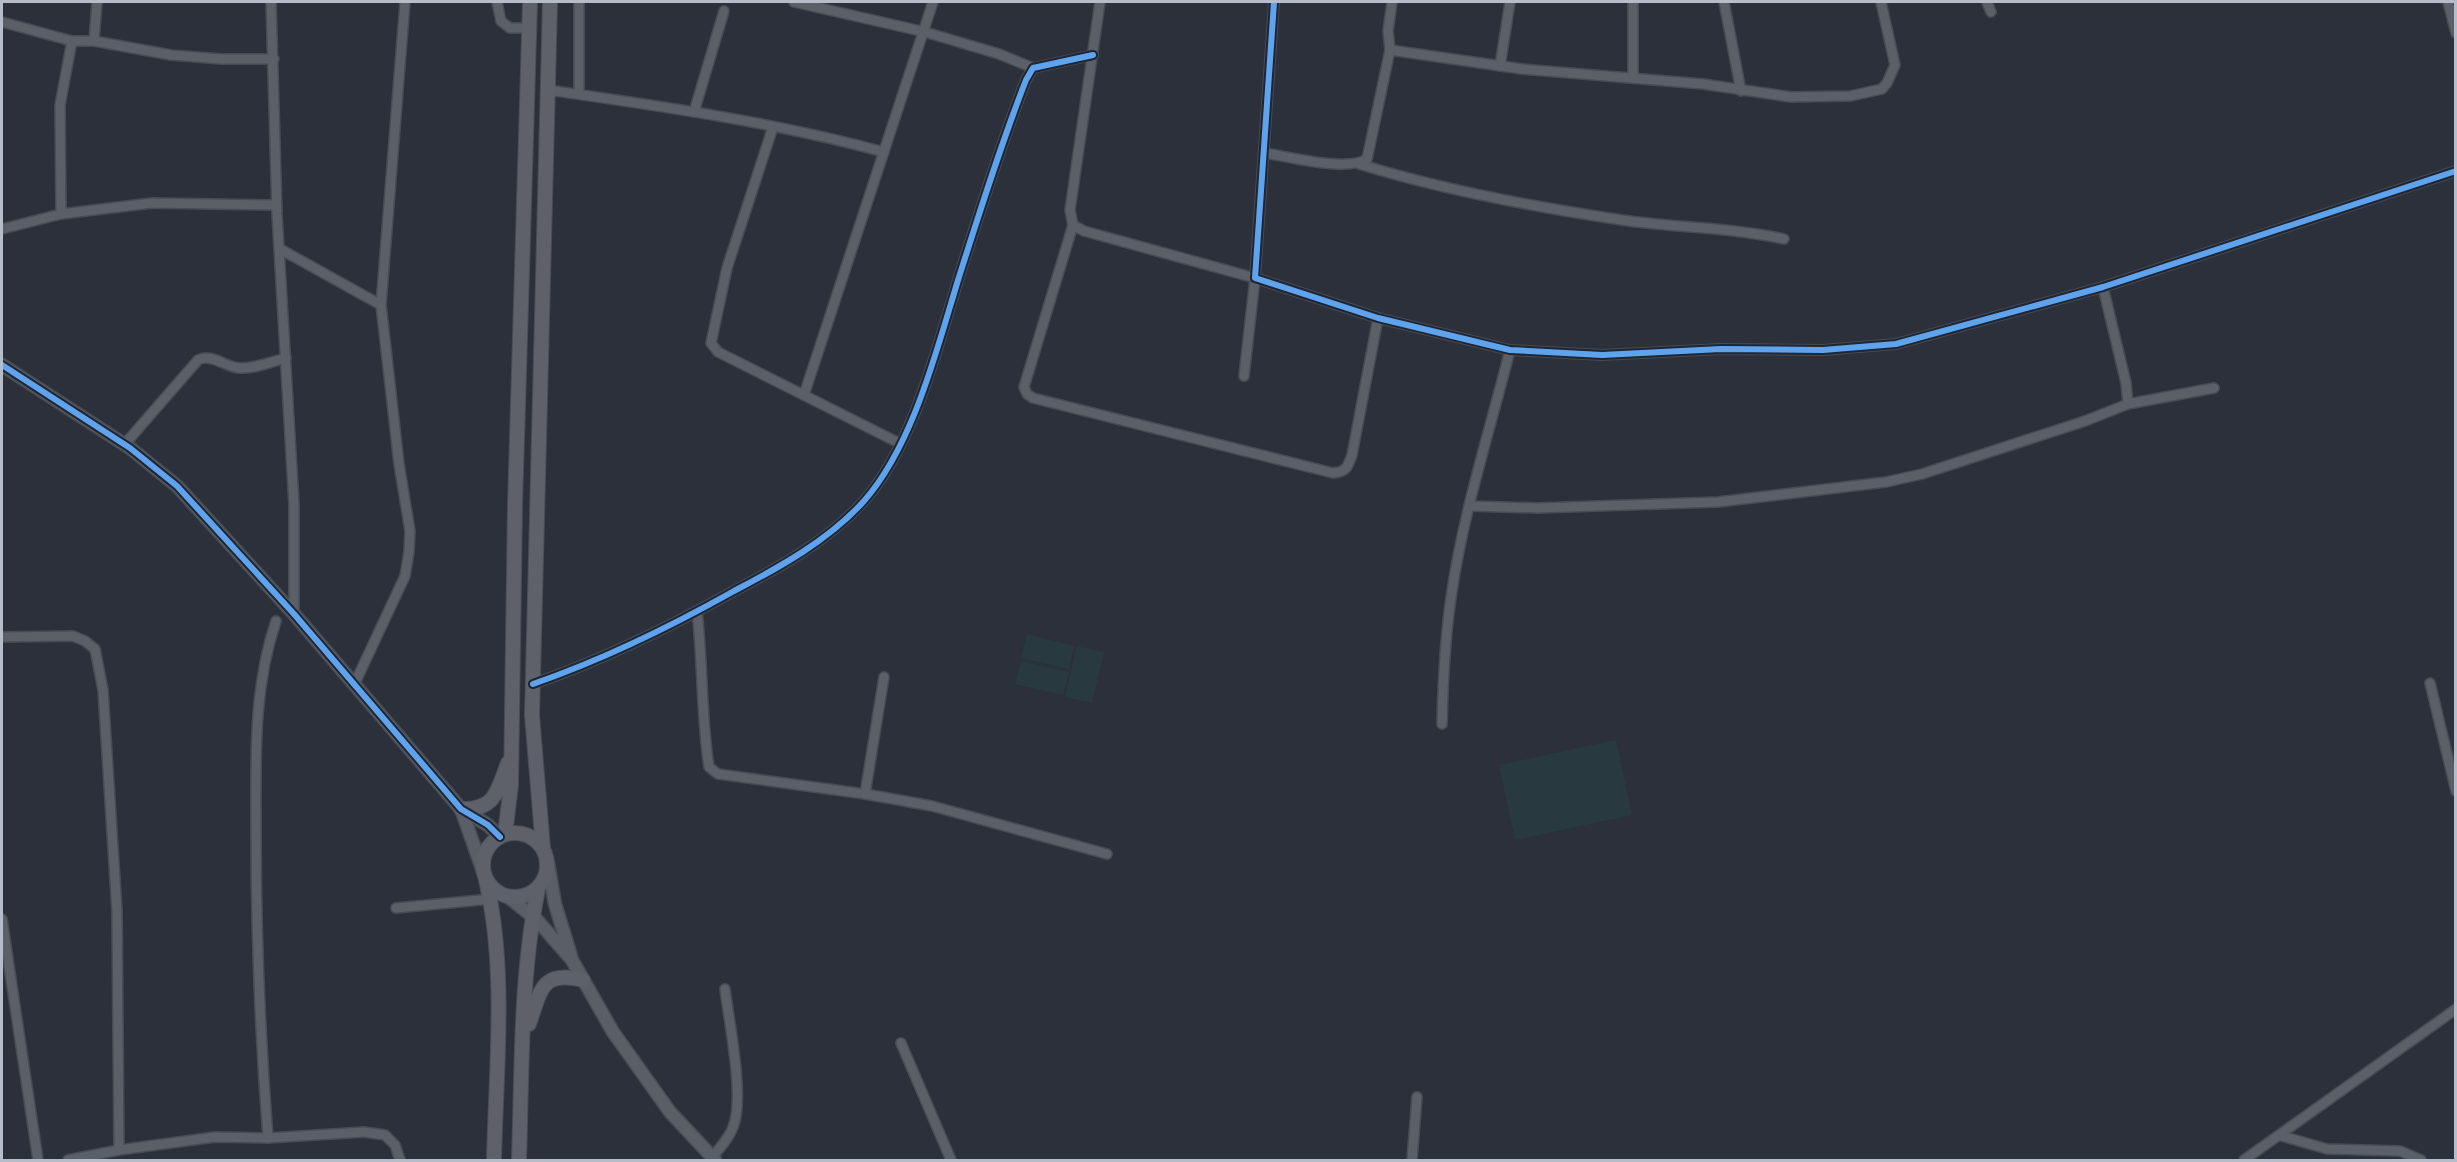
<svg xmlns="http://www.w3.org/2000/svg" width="2457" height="1162" viewBox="0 0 2457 1162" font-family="Manrope,sans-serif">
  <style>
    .green { fill: #283a40 }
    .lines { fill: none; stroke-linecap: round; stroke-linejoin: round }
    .street-casing { stroke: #474b52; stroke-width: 12 }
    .secondary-casing { stroke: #474b52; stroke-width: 15 }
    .primary-casing { stroke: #494d57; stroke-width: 16 }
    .street { stroke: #5b5f68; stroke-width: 9 }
    .secondary { stroke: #5a5e66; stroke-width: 12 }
    .primary { stroke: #5e6169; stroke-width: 14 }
    .cycleway-casing { stroke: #1e2535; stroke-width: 10 }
    .cycleway { stroke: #60a3ed; stroke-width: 6 }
  </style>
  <rect width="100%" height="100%" fill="#2b303a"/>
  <g class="green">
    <polygon points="1027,634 1074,646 1069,669 1021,658"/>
    <polygon points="1077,646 1104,652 1092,703 1065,697"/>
    <polygon points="1021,661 1069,672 1063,695 1015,684"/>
    <polygon points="1616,740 1632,815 1515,840 1499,765"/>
  </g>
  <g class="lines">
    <g class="street-casing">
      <g id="street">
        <polyline points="271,2 277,214 294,505 294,614"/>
        <polyline points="497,2 501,21 510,28 529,28"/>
        <polyline points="579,2 579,94"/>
        <polyline points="794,2 925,32 999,54 1033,68"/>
        <polyline points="1100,2 1070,210 1073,225 1084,231 1255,278 1244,376"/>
        <polyline points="1274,2 1255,278 1378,318 1510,350 1602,355 1721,349 1823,350 1896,344 2103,287 2456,171"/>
        <polyline points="1724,2 1741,91"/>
        <polyline points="1987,2 1991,12"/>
        <polyline points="2448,2 2456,33"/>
        <polyline points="2,22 72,41 94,41 171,55 221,59 274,59"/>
        <polyline points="94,41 97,2"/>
        <polyline points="1390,50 1522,69 1703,84 1791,97 1850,96 1882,89 1887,83 1895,65 1881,2"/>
        <polyline points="1500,66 1510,2"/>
        <polyline points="1633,77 1633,2"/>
        <path d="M548 90C660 106 774 122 884 152"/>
        <polyline points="694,112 724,11"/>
        <polyline points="773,127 727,268 711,343 718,352 899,443"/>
        <path d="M1265 153C1290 157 1346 172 1367 159L1390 50 1388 31 1392 2"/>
        <path d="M1359 164C1443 190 1534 207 1622 220 1676 228 1730 227 1784 239"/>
        <polyline points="61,214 60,105 72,41"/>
        <path d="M1073 225 1024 387 1027 394 1033 398 1333 473C1346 472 1348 467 1352 455L1378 318"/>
        <polyline points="2,229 61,214 152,203 276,205"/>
        <polyline points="280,249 381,305 399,464 410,531 409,552 405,576 354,685"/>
        <polyline points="2103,287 2126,383 2128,404"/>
        <polyline points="381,305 405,2"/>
        <polyline points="804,395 933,2"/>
        <path d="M124 445 198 360C212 353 225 367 239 368 254 369 271 362 286 358"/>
        <polyline points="1470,506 1538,508 1718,502 1886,482 1922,474 2085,421 2128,404 2214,388"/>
        <path d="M697 611C703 663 701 716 709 767L718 774 865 794 932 806 1107 854"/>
        <polyline points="2,637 73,636 85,641 95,649 103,690 117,911 119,1150"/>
        <polyline points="2430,683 2456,791"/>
        <path d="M533 684C602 660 670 627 734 591 780 567 829 540 864 501 914 444 937 348 959 277 980 211 1001 144 1026 80L1033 68 1093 55"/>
        <path d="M1442 724C1443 679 1445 635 1452 591 1464 510 1490 430 1510 350"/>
        <polyline points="865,794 884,677"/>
        <polyline points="396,908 491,899"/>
        <polyline points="2,919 38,1160"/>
        <polyline points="901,1043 951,1160"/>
        <polyline points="2282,1136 2327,1149 2400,1151 2421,1160"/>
        <path d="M268 1138C260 1035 256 932 256 828 256 758 253 689 276 621"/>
        <path d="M712 1157C720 1148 729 1138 733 1127 745 1098 729 1022 725 989"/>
        <polyline points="68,1160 119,1150 215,1137 268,1138 364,1132 385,1135 395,1145 400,1160"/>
        <polyline points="1412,1160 1417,1097"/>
        <polyline points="2244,1160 2456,1009"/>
      </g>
    </g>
    <g class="secondary-casing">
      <g id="secondary">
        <polyline points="2,365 130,448 177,486 294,614 461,809 488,825 500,837"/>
        <polyline points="461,809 484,874"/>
        <polyline points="548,863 555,904 571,956"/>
        <polyline points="507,896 537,920 572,960 613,1032 670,1112 715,1160"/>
      </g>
    </g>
    <g class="primary-casing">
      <g id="primary">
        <path d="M461 809C496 810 497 791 508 763"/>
        <circle cx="515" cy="865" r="32"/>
        <polyline points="505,834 511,785 515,505 530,2"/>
        <polyline points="543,848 532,715 550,2"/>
        <path d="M486 880C507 971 496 1068 494 1160"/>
        <path d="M529 1024C541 990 541 970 583 980"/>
        <path d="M519 1160C522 1071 520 977 538 889"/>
      </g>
    </g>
    <use href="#street" class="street"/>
    <use href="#secondary" class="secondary"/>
    <use href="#primary" class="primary"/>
    <g class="cycleway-casing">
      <g id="cycleway">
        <polyline points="1274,2 1255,278 1378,318 1510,350 1602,355 1721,349 1823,350 1896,344 2103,287 2456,171"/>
        <polyline points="2,365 130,448 177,486 294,614 461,809 488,825 500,837"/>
        <path d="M533 684C602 660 670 627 734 591 780 567 829 540 864 501 914 444 937 348 959 277 980 211 1001 144 1026 80L1033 68 1093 55"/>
      </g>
    </g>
    <use href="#cycleway" class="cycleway"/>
  </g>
  <rect width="2457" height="1162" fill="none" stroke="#b5bcca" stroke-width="6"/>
</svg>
